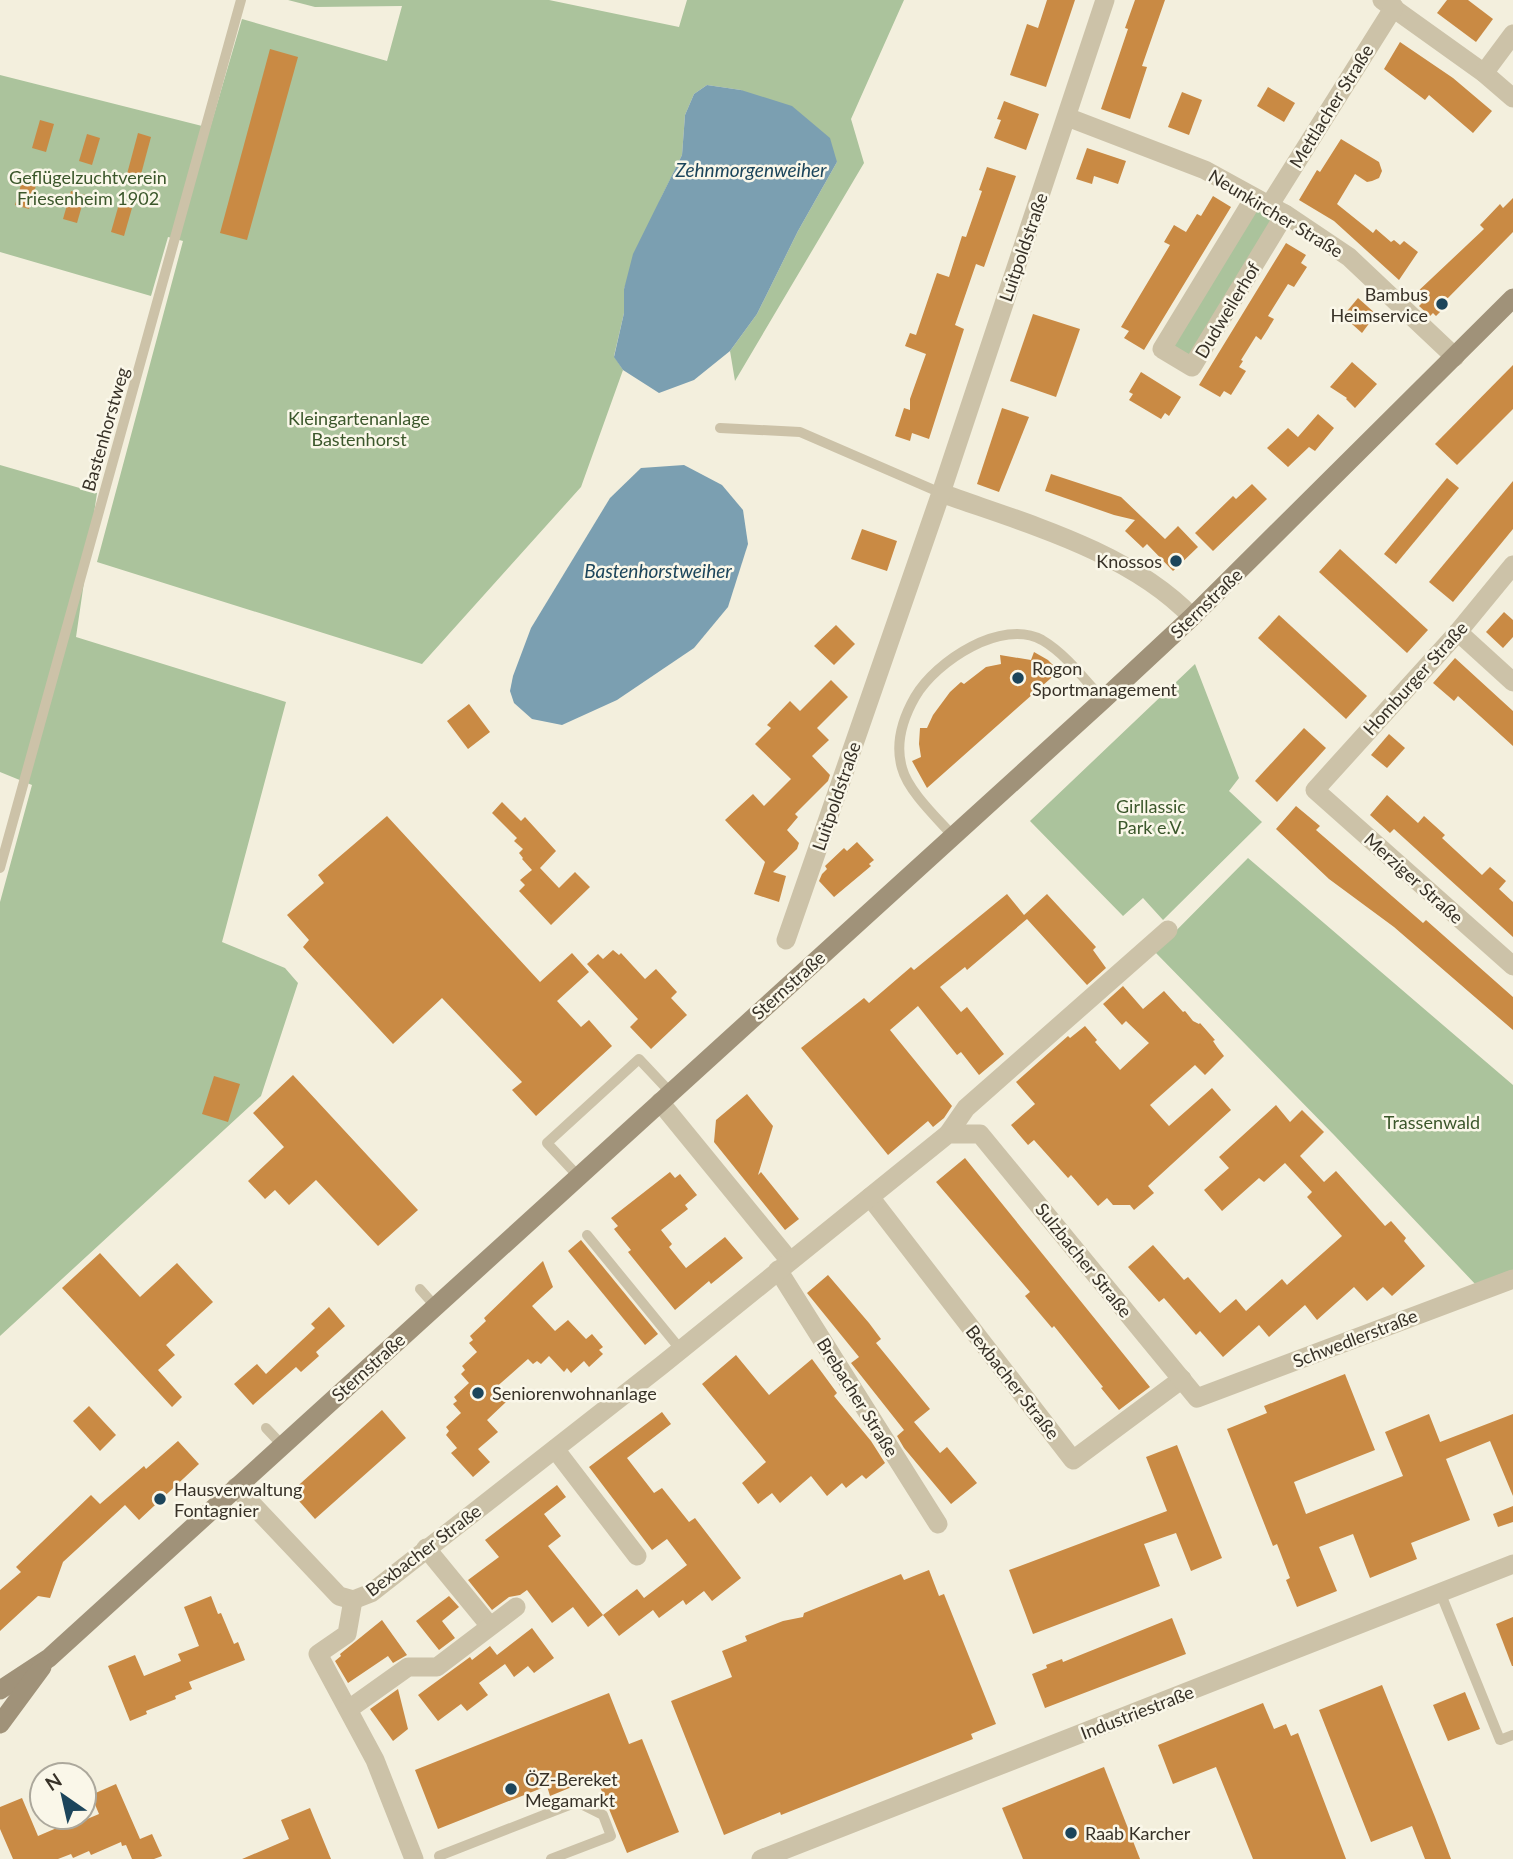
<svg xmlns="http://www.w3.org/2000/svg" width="1513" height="1859" viewBox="0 0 1513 1859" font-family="Lato,sans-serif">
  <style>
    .green { fill: #abc39c }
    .water { fill: #7b9fb1 }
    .building { fill: #c98a44 }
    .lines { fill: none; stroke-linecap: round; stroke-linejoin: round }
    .service { stroke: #ccc2a8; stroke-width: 10 }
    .minor { stroke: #ccc2a8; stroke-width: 19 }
    .tertiary { stroke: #ccc2a8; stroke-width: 19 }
    .secondary { stroke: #a09279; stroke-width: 19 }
    .poi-dot { fill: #1c455b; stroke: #faf7e9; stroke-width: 2.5 }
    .labels { text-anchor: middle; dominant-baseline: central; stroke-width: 5; stroke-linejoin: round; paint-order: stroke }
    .street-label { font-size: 18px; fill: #383228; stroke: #faf7e9 }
    .park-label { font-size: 18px; fill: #3b572b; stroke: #faf7e9 }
    .poi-label { font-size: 18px; fill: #383228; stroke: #faf7e9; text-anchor: start }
    .water-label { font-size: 19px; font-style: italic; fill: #1c455b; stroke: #faf7e9 }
  </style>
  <rect width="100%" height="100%" fill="#f3efdd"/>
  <g class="green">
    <polygon points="288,0 549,0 679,27 687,0 904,0 851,119 864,163 735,381 730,351 757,314 798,231 837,162 741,90 707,85 694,94 685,115 682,155 661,198 624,289 624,313 614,356 623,370 581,487 422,664 97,562 183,241 168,237 151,296 0,252 0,75 210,128 242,19 387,61 402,6 315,7"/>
    <polygon points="1254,198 1285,214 1192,367 1162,349"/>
    <polygon points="0,465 97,493 76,637 286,702 222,942 285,968 298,983 261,1096 0,1336 0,902 32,785 0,772"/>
    <polygon points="1195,664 1239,778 1229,791 1262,822 1163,920 1143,898 1123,916 1030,821"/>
    <polygon points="1248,858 1513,1085 1513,1272 1477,1286 1335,1136 1155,952"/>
  </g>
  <g class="water">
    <polygon points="707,85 741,90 792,106 830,138 837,162 798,231 757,314 730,351 694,380 659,393 623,370 614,357 624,313 624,289 633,254 682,155 685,115 694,94"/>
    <polygon points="684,465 722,485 743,510 748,544 728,607 694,648 617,700 562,725 532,719 514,703 510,691 513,676 531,628 610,498 641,468"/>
  </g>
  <g class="building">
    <polygon points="1047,0 1075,0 1046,87 1010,75 1027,24 1038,28"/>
    <polygon points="1135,0 1165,0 1142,66 1147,67 1130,119 1101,109 1128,29 1125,28"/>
    <polygon points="1447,0 1468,0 1493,19 1476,42 1437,13"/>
    <polygon points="1400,42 1453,78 1492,111 1473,133 1429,95 1425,100 1384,69"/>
    <polygon points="270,49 298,57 247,240 220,233"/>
    <polygon points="1268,87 1295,103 1284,122 1257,106"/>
    <polygon points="1182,92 1202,100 1189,135 1168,127"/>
    <polygon points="1004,101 1039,114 1026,150 994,138 1001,120 997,119"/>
    <polygon points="40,120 54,124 46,152 32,148"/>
    <polygon points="138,133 151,137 140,178 127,174"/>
    <polygon points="87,134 100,138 92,165 79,161"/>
    <polygon points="1341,139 1379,162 1382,171 1379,178 1372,181 1367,182 1355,174 1337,204 1373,233 1376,229 1391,242 1394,240 1400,245 1404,241 1418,252 1399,280 1334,221 1299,200 1317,170 1320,172"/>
    <polygon points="1087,148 1126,161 1118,184 1094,176 1092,184 1076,179"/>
    <polygon points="987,167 1016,176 984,267 976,264 955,325 964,329 929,439 912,433 910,441 895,436 904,408 910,410 910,399 926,354 905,346 910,333 916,335 937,273 949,277 962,236 966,237 982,191 979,190"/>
    <polygon points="23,178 37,182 29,209 15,205"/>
    <polygon points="71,191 85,195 77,223 63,219"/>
    <polygon points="1213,196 1231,207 1144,350 1124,338 1129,331 1121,327 1170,245 1164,242 1174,225 1186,232 1197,214 1201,216"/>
    <polygon points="1513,198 1513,232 1445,301 1448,304 1436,316 1433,313 1430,316 1419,306 1422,303 1414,295 1484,229 1480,225 1500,204 1503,208"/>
    <polygon points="119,204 132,208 124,236 111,232"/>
    <polygon points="1286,243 1306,255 1301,263 1307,267 1294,287 1288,284 1268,316 1274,319 1268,329 1261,340 1256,336 1241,360 1243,361 1239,367 1246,371 1231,395 1224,391 1220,397 1199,385"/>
    <polygon points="1358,298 1376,314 1362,333 1343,316"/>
    <polygon points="1033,314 1080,329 1056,397 1010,381"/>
    <polygon points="1352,362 1377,384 1355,408 1346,399 1347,398 1330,387"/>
    <polygon points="1513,365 1513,409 1457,465 1435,444"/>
    <polygon points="1141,372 1181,397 1169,416 1165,413 1161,419 1129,400 1133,394 1129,392"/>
    <polygon points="1002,408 1029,417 999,492 977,484"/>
    <polygon points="1318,414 1334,428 1315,451 1309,447 1288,467 1267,448 1288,428 1298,437"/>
    <polygon points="1051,474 1121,497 1165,539 1178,526 1198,547 1173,571 1147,544 1143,548 1125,531 1135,520 1114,515 1045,491"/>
    <polygon points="1447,478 1459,488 1396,564 1384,554"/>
    <polygon points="1513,481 1513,529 1453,602 1429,582"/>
    <polygon points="1252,484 1267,499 1213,551 1195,533 1233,496 1236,499"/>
    <polygon points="862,529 897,541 887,571 851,559"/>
    <polygon points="1340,549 1428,630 1407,653 1319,572"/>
    <polygon points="1504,612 1513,620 1513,637 1503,648 1486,632"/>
    <polygon points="1279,615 1367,696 1346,719 1258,638"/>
    <polygon points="836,625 855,644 834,665 814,646"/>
    <polygon points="1034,652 1048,660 1059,671 927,788 912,761 921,757 919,744 920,728 927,728 933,715 950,692 961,682 964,684 986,667 1001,664 1000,655 1031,660"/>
    <polygon points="1455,658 1513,711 1513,746 1458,696 1454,701 1433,683"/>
    <polygon points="831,680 848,697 817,728 829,740 812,756 830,775 828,781 795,814 798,817 787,830 799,843 797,849 773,872 786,876 779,902 754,894 765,862 725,820 753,794 764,806 791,779 755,744 771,728 767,725 790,701 800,711"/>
    <polygon points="469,704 490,732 468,749 447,721"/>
    <polygon points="1304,728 1326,748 1277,802 1255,781"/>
    <polygon points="1389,734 1405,748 1387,768 1371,755"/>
    <polygon points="1387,795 1418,823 1424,816 1445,835 1442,838 1482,875 1490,867 1506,881 1499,889 1513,902 1513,937 1394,829 1390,833 1370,815"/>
    <polygon points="502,802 521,821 525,817 556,851 540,868 559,888 575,872 590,887 551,925 519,891 525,885 520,880 532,870 522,859 523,858 519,853 523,849 514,841 517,838 492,813"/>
    <polygon points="1296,806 1320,826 1316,830 1423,923 1426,920 1513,997 1513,1030 1394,927 1329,879 1276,829"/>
    <polygon points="387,816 540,982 572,953 589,972 557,1001 581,1027 589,1020 612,1046 536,1116 512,1090 522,1082 442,998 393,1044 303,947 309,940 287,915 324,883 318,875"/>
    <polygon points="857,842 874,860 869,864 871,866 834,897 819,881 822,874 827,869 825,866 844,848 847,851"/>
    <polygon points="1007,894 1024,915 1047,894 1096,947 1093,950 1106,968 1087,985 1027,919 967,970 965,967 940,987 961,1012 967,1007 1004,1054 979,1075 961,1052 957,1055 918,1006 890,1030 952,1106 944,1118 933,1127 928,1121 888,1155 801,1048 864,998 869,1003 911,967 914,970"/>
    <polygon points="613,950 619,955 621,953 645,979 656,969 677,992 671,998 687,1015 651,1049 630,1027 638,1019 587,964 598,954 603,959"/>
    <polygon points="1123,986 1143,1009 1164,991 1183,1012 1185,1011 1193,1021 1199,1024 1200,1023 1215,1040 1213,1041 1217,1047 1224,1056 1205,1075 1195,1065 1150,1105 1169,1126 1212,1088 1231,1110 1148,1186 1154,1193 1134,1210 1130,1205 1113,1205 1107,1198 1098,1206 1071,1175 1068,1178 1034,1140 1028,1145 1011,1125 1035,1104 1016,1082 1068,1036 1070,1038 1085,1026 1097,1040 1095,1042 1120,1070 1149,1043 1126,1021 1122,1025 1103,1004"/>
    <polygon points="293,1075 418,1210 378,1246 316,1180 289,1205 275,1190 265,1199 248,1181 284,1147 253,1113"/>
    <polygon points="214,1076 240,1084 228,1122 202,1114"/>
    <polygon points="747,1094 773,1126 758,1175 761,1172 799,1219 785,1230 714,1142 716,1120"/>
    <polygon points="1276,1105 1290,1122 1302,1110 1324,1132 1300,1156 1324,1182 1336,1171 1385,1226 1391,1221 1406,1238 1404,1241 1425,1266 1392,1296 1383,1287 1367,1301 1354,1287 1317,1320 1305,1305 1269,1337 1259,1325 1223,1357 1200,1331 1196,1335 1164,1298 1159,1302 1128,1267 1153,1245 1184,1280 1188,1277 1220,1313 1236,1299 1246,1311 1282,1279 1287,1285 1342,1236 1307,1197 1312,1192 1285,1163 1264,1182 1259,1178 1222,1211 1204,1190 1229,1168 1219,1157"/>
    <polygon points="965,1158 1150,1387 1119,1410 1101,1388 1103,1387 1054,1326 1052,1328 1025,1296 1030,1292 936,1182"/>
    <polygon points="670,1172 675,1178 680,1174 697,1195 685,1205 688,1209 661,1230 672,1244 669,1247 686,1268 725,1237 743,1258 711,1284 709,1281 675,1310 628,1252 631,1250 614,1229 618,1226 611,1218"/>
    <polygon points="581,1240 658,1334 645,1345 568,1251"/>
    <polygon points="100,1253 140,1297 177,1263 213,1302 166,1345 175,1355 158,1370 182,1397 172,1407 62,1288"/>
    <polygon points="543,1261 553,1287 532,1306 555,1331 568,1320 586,1339 592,1334 603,1347 599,1350 603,1354 589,1367 584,1361 571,1373 567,1368 564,1372 549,1356 541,1364 537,1361 533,1364 528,1359 494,1389 506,1402 487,1420 498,1432 478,1449 490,1462 473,1477 451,1453 457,1448 446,1435 449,1431 446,1427 461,1413 453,1404 457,1401 454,1397 469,1383 461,1374 465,1370 462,1366 477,1352 469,1343 473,1340 470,1336 486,1321 484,1318"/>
    <polygon points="828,1275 869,1323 881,1339 876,1343 930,1409 914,1422 940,1453 947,1447 977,1483 951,1504 904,1448 897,1436 904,1430 851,1363 859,1357 807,1293"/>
    <polygon points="329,1307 345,1326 316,1352 319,1356 301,1372 296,1367 253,1405 234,1384 257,1364 266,1374 315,1328 311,1324"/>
    <polygon points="736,1355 769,1395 812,1359 837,1393 834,1396 871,1441 885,1463 866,1479 862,1475 846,1488 842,1483 827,1496 811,1476 780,1503 772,1493 758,1504 742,1483 766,1462 702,1384"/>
    <polygon points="1345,1374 1375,1450 1294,1482 1306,1514 1403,1476 1385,1432 1429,1414 1440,1442 1513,1414 1513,1496 1490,1441 1446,1459 1470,1520 1411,1543 1417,1559 1370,1578 1353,1534 1319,1547 1337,1591 1297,1607 1286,1580 1290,1578 1277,1544 1273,1546 1227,1429 1267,1413 1264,1406"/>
    <polygon points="89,1406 116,1435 100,1451 73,1421"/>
    <polygon points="382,1410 406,1438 315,1519 291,1492"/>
    <polygon points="662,1412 671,1424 627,1458 654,1493 662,1488 689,1522 695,1518 741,1578 712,1601 704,1591 686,1605 683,1600 659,1618 653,1610 619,1636 603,1615 637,1589 644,1598 687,1565 667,1539 652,1550 589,1467"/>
    <polygon points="178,1441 199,1464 139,1520 125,1505 63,1562 50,1598 38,1596 0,1631 0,1590 21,1572 16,1567 91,1495 100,1504 144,1466 146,1469"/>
    <polygon points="1177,1445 1222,1558 1191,1571 1176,1533 1144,1544 1160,1586 1033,1634 1009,1570 1167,1511 1146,1457"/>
    <polygon points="557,1485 566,1497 544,1514 561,1536 548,1546 603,1615 588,1627 573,1607 552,1623 527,1590 520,1595 509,1597 492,1610 468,1580 499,1557 485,1540"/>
    <polygon points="1513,1506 1513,1522 1498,1527 1493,1514"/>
    <polygon points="929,1570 939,1596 944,1594 996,1724 971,1734 973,1739 781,1815 780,1812 724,1835 671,1701 732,1677 722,1651 747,1641 745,1636 783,1621 803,1617 804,1613 901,1574 904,1580"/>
    <polygon points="211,1596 218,1614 221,1613 234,1644 238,1642 245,1660 189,1682 192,1689 175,1696 176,1699 146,1711 147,1714 130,1721 108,1666 135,1655 144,1676 181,1661 178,1654 199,1646 184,1607"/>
    <polygon points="449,1596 459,1607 442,1621 455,1638 439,1650 416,1621"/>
    <polygon points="1513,1617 1513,1666 1512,1666 1496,1624"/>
    <polygon points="1172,1618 1186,1654 1045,1708 1032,1674 1047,1668 1046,1665 1062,1659 1063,1662"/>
    <polygon points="382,1620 407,1655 393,1663 388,1656 348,1683 335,1661 341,1656 340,1654"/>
    <polygon points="532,1628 554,1658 534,1673 528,1666 514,1677 505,1664 479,1683 488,1695 467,1711 461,1704 438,1721 418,1695 470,1657 472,1660 490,1646 497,1655"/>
    <polygon points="1382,1685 1435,1817 1451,1859 1425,1859 1412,1826 1371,1842 1319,1710"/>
    <polygon points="398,1689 408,1729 393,1741 370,1709"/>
    <polygon points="1465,1692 1480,1729 1448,1741 1433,1705"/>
    <polygon points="609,1693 629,1744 642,1739 679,1832 627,1853 596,1777 550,1796 547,1786 438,1829 415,1770"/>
    <polygon points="1263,1703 1274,1729 1286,1724 1291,1736 1298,1733 1346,1859 1253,1859 1216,1767 1173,1784 1158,1745"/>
    <polygon points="1104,1767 1140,1859 1023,1859 1002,1808"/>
    <polygon points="116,1784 140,1839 152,1834 162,1856 154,1859 132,1859 126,1845 122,1846 121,1842 91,1855 89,1851 73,1858 71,1854 58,1859 13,1859 0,1829 0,1807 22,1798 38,1836 59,1827 61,1830 99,1814 91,1795"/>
    <polygon points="310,1808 331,1859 242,1859 289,1839 281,1820"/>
  </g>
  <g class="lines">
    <g class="service">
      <polyline points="720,428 800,432 941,493"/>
      <path d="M953 836C937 818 908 791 902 768 895 744 903 718 915 697 936 661 1002 618 1042 640 1066 654 1085 680 1103 700"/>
      <polyline points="0,868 241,0"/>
      <polyline points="578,1176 547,1143 639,1059 670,1092"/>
      <polyline points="587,1235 681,1350"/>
      <polyline points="420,1289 435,1306"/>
      <polyline points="266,1428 282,1445"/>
      <polyline points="1440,1592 1500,1740 1513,1735"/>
      <polyline points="440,1859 439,1856 577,1802 603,1815 611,1836 551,1859"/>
    </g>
    <g class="minor">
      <polyline points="1382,0 1484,73 1513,98"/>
      <polyline points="1484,73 1513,34"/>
      <polyline points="1067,117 1205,170 1285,214 1349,257 1455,357"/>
      <polyline points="1254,198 1162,349 1192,367 1285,214"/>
      <polyline points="1269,206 1394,7"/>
      <path d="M941 493C1024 523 1129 551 1192 617"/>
      <polyline points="1513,565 1458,632 1315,790 1513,966"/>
      <polyline points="1458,632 1513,682"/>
      <polyline points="786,940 941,493 1105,0"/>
      <polyline points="660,1102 790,1261"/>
      <polyline points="948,1134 966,1108 1168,930"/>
      <polyline points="870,1197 1073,1460 1182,1379"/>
      <polyline points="778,1270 938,1524"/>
      <polyline points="555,1449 637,1556"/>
      <polyline points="236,1487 339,1596 353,1600 371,1593 662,1365 948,1134 980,1134 1197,1398 1513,1279"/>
      <polyline points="426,1548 490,1626"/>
      <polyline points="353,1600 347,1634 318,1654 375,1760 414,1859"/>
      <polyline points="349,1709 408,1667 437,1667 516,1607"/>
    </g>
    <polyline class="tertiary" points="761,1859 1513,1564"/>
    <g class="secondary">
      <polyline points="0,1690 49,1658 1103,700 1192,617 1513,298"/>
      <polyline points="0,1724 42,1667"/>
    </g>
  </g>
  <g class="poi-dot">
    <circle cx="1442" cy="304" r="7"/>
    <circle cx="1176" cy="561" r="7"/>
    <circle cx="1018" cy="678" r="7"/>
    <circle cx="478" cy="1393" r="7"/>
    <circle cx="160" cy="1499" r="7"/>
    <circle cx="511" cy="1789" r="7"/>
    <circle cx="1071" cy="1833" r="7"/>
  </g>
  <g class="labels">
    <g class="street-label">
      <text transform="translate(1331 106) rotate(-58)">Mettlacher Straße</text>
      <text transform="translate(1276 213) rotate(31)">Neunkircher Straße</text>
      <text transform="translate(1023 247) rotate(-71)">Luitpoldstraße</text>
      <text transform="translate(1227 310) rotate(-59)">Dudweilerhof</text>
      <text transform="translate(105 429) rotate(-74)">Bastenhorstweg</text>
      <text transform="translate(1206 603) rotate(-44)">Sternstraße</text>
      <text transform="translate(1415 678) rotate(-48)">Homburger Straße</text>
      <text transform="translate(836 796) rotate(-71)">Luitpoldstraße</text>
      <text transform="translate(1414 878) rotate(42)">Merziger Straße</text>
      <text transform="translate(788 985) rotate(-42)">Sternstraße</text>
      <text transform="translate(1084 1260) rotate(51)">Sulzbacher Straße</text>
      <text transform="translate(1355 1338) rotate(-21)">Schwedlerstraße</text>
      <text transform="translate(368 1367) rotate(-42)">Sternstraße</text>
      <text transform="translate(1013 1382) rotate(52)">Bexbacher Straße</text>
      <text transform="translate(858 1397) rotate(58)">Brebacher Straße</text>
      <text transform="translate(423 1550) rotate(-37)">Bexbacher Straße</text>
      <text transform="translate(1137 1712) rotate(-21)">Industriestraße</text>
    </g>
    <g class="park-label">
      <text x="88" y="177">Geflügelzuchtverein<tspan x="88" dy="21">Friesenheim 1902</tspan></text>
      <text x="359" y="418">Kleingartenanlage<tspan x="359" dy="21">Bastenhorst</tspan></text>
      <text x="1151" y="806">Girllassic<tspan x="1151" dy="21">Park e.V.</tspan></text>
      <text x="1432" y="1122">Trassenwald</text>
    </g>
    <g class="poi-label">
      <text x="1428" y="294" text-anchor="end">Bambus<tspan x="1428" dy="21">Heimservice</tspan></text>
      <text x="1162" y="561" text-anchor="end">Knossos</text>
      <text x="1032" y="668">Rogon<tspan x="1032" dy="21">Sportmanagement</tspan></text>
      <text x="492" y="1393">Seniorenwohnanlage</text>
      <text x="174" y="1489">Hausverwaltung<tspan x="174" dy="21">Fontagnier</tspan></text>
      <text x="525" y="1779">ÖZ-Bereket<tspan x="525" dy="21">Megamarkt</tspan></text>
      <text x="1085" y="1833">Raab Karcher</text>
    </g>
    <g class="water-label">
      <text x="751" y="169">Zehnmorgenweiher</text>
      <text x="658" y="570">Bastenhorstweiher</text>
    </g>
  </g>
  <g transform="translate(63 1796) rotate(326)"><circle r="33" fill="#faf7e9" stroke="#aca89c" stroke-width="2"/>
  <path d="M0-5L12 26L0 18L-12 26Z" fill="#1c455b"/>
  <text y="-10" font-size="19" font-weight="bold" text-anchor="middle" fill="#383228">N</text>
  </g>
</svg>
